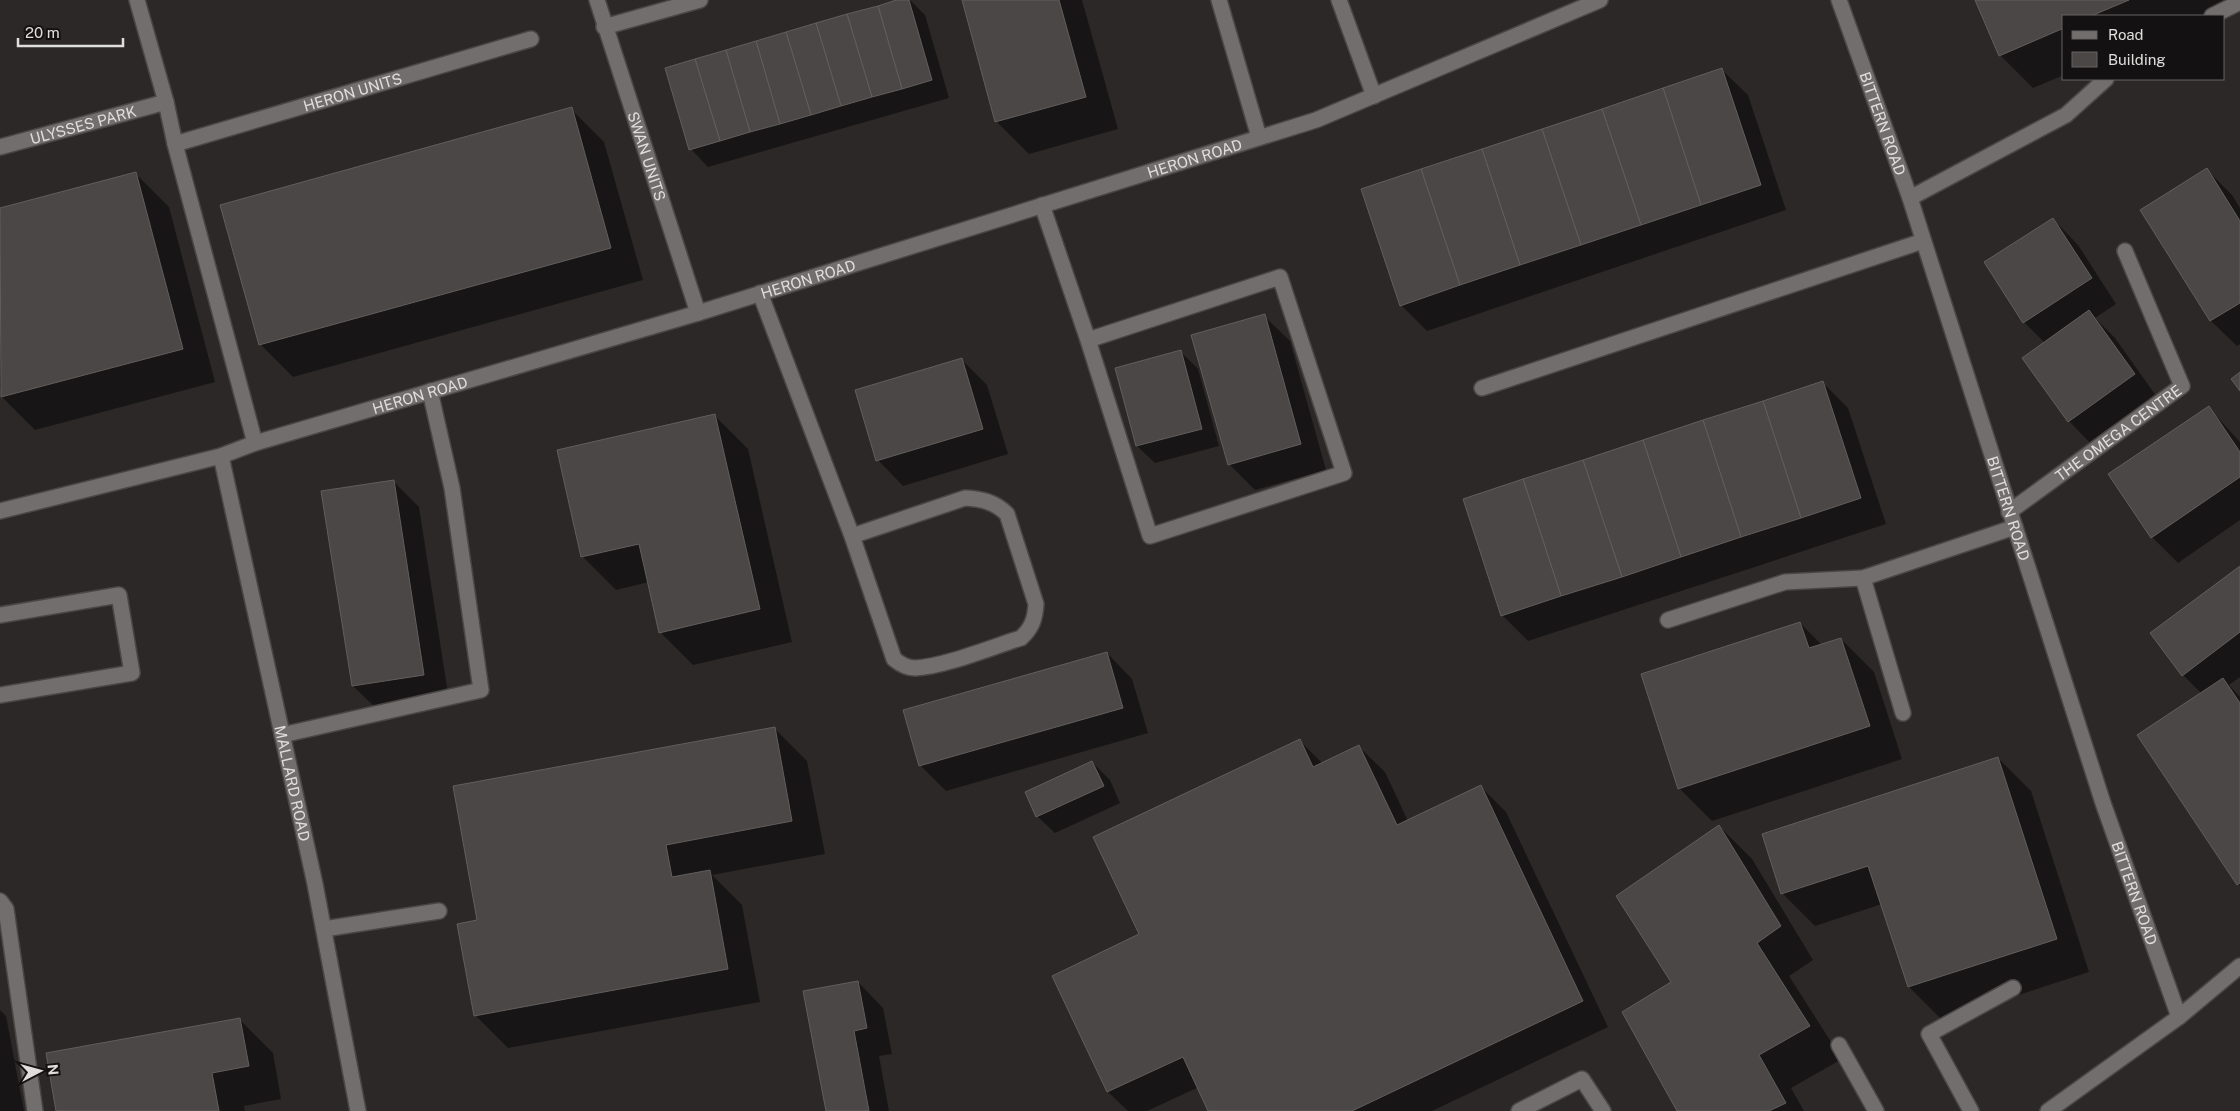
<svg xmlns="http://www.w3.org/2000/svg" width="2240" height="1111" viewBox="0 0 2240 1111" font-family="'Public Sans',sans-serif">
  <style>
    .shadow { fill: #0007 }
    .building { fill: #4b4747; stroke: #625e5e }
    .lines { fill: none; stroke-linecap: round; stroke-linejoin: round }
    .service-casing { stroke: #494646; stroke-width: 18 }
    .minor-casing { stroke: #494646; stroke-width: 18 }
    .service { stroke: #736e6e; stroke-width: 15 }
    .minor { stroke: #736e6e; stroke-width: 15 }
    .labels { text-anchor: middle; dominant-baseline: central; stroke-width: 4; stroke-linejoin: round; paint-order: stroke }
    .street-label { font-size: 15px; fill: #e0dddd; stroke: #131111 }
  </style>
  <rect width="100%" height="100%" fill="#2c2828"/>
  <g class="shadow">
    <polygon points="900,0 910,0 925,15 949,98 708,167 691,149"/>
    <polygon points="963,0 1082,0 1118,129 1029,154 996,121"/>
    <polygon points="1976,0 2239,0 2201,16 2064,16 2064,75 2033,88 2000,55"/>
    <polygon points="1722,70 1748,95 1786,210 1427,331 1401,305"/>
    <polygon points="571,109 604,142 643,280 293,377 260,344"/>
    <polygon points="2206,169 2232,195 2240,208 2240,344 2237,346 2211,321 2141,211"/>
    <polygon points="136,174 169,207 215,382 35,430 2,397 0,387 0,209"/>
    <polygon points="2053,219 2078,245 2116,304 2095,318 2115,338 2159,400 2094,447 2069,421 2045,343 2024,322"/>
    <polygon points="1264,316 1290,341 1326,470 1255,490 1229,464"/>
    <polygon points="1180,351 1198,369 1219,446 1155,463 1137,446"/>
    <polygon points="961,359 987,385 1008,454 903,486 878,460"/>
    <polygon points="1823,383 1848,408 1886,524 1528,641 1502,615"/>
    <polygon points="2208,407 2240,442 2240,520 2178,563 2152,537"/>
    <polygon points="715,416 748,449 792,642 693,665 660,632 649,582 616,590 583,557 558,451"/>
    <polygon points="393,481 419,507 449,700 379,711 353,686"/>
    <polygon points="2240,567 2240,677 2229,685 2240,697 2240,886 2139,736 2202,694 2183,675"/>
    <polygon points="1800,623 1822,645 1841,639 1874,672 1902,759 1712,821 1679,788"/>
    <polygon points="1107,653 1132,679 1148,733 946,791 920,765"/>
    <polygon points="774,728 807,761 825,854 712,875 742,905 760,1002 508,1048 475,1015 478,921"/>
    <polygon points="1300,741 1323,764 1359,747 1385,772 1408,821 1481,787 1506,812 1608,1027 1432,1111 1210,1111 1199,1087 1147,1111 1128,1111 1108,1092 1054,976 1141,935"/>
    <polygon points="1998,758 2031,791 2089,972 1942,1020 1909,987 1882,904 1815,926 1782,893"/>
    <polygon points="1092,762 1110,780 1120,803 1055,833 1037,816"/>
    <polygon points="1719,826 1752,859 1813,960 1789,976 1842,1059 1791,1088 1804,1111 1679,1111 1673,983"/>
    <polygon points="858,982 883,1008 892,1054 879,1056 889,1111 827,1111"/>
    <polygon points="0,1010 6,1016 24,1111 0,1111"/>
    <polygon points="240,1020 273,1053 281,1099 244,1106 245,1111 57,1111"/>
  </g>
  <g class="building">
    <polygon points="896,0 909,0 932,80 902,89 878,6"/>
    <polygon points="962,0 1059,0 1086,97 995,122"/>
    <polygon points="1975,0 2129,0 2091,16 2064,16 2064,28 1999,56"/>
    <polygon points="878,6 902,89 872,97 847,14"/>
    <polygon points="847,14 872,97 841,106 816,23"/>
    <polygon points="816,23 841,106 811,115 786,32"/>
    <polygon points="786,32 811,115 780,124 756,41"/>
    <polygon points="756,41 780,124 750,132 726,50"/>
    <polygon points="726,50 750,132 720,141 695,59"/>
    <polygon points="695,59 720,141 689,150 665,68"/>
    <polygon points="1722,68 1761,185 1701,205 1663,88"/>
    <polygon points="1663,88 1701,205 1641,225 1602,109"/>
    <polygon points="572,107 611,248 259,345 220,205"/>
    <polygon points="1602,109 1641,225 1581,245 1542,129"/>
    <polygon points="1542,129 1581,245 1520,265 1482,149"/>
    <polygon points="1482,149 1520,265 1460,285 1421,169"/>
    <polygon points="2207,168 2240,221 2240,303 2210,321 2140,210"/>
    <polygon points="1421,169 1460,285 1400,306 1361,189"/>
    <polygon points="136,172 183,349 1,397 0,208"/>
    <polygon points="2053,218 2092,278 2023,323 1984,262"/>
    <polygon points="2089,310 2135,374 2068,422 2022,358"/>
    <polygon points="1265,314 1301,444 1228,465 1191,335"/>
    <polygon points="1181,350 1202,429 1136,446 1115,368"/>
    <polygon points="962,358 983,429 876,461 855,390"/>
    <polygon points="2240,372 2240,391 2231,379"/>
    <polygon points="1823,381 1861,498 1801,518 1763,401"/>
    <polygon points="1763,401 1801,518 1741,537 1703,420"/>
    <polygon points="2209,406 2240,452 2240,477 2151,538 2108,474"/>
    <polygon points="715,414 760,609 659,633 639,544 581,557 557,450"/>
    <polygon points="1703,420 1741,537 1681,557 1643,440"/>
    <polygon points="1643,440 1681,557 1622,577 1583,460"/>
    <polygon points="1583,460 1622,577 1561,596 1523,479"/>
    <polygon points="1523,479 1561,596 1501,616 1463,499"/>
    <polygon points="394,480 424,675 352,686 321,491"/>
    <polygon points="2240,566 2240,632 2182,676 2150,633"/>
    <polygon points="1800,622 1809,648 1841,638 1870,726 1678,789 1641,674"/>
    <polygon points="1107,652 1123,708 919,766 903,710"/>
    <polygon points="2223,678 2240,703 2240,883 2237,885 2137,735"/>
    <polygon points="775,727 792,821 666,845 672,877 710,870 728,969 474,1016 457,924 477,920 453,786"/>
    <polygon points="1300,739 1313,767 1359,745 1397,825 1481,785 1583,1001 1352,1111 1208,1111 1183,1057 1107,1092 1052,976 1139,934 1093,837"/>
    <polygon points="1998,757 2057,939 1908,987 1868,866 1781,894 1762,834"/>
    <polygon points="1092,761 1104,786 1036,817 1025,792"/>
    <polygon points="1719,825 1781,926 1757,943 1810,1026 1759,1055 1786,1103 1769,1111 1677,1111 1622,1012 1671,982 1616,896"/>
    <polygon points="858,981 867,1028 854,1031 869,1111 826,1111 803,991"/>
    <polygon points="240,1018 249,1066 212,1073 219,1111 56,1111 46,1053"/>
  </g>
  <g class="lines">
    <g class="service-casing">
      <g id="service">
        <polyline points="1339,0 1374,96"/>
        <polyline points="2212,16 2240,2"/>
        <polyline points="1910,198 2066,115 2106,79"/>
        <polyline points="1042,205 1088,340 1150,536 1344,473 1280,277 1088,340"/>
        <path d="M760 293 852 536 894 659C900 664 906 668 915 668 943 667 992 647 1021 638 1032 628 1035 619 1036 604L1007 514C995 502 982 499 965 498L852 536"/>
        <polyline points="1482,388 1923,241"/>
        <polyline points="0,615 119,595 132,673 0,695"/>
        <polyline points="1668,620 1785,582 1863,578"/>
        <polyline points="1903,713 1863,578 2015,527"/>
        <polyline points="282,735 481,690 452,488 430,391"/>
        <polyline points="0,901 6,909 35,1111"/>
        <polyline points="324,929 439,911"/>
        <polyline points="1839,1045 1876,1111"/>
        <polyline points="1519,1111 1582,1079 1603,1111"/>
        <polyline points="1971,1111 1929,1034 2013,988"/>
      </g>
    </g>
    <g class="minor-casing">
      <g id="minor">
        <polyline points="137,0 166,102 175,144 255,443"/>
        <path id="s1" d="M597 0 698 313"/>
        <polyline points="1219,0 1259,137"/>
        <path id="s2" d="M1839 0 1910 198 2103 803 2179 1017"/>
        <polyline points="604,27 700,0"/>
        <path id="s3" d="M175 144 531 39"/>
        <path id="s4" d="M0 147 166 102"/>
        <path id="s5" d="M221 456 315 884 358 1111"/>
        <path id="s6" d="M0 511 221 456 255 443 698 313 1316 120 1600 0"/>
        <path id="s7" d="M2009 512 2182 386 2125 251"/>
        <polyline points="2048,1111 2179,1017 2240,966"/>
      </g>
    </g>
    <use href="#service" class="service"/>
    <use href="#minor" class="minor"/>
  </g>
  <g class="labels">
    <g class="street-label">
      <text stroke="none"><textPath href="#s3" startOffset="185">HERON UNITS</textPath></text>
      <text stroke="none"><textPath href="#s2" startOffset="131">BITTERN ROAD</textPath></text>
      <text stroke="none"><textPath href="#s4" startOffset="86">ULYSSES PARK</textPath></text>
      <text stroke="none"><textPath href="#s1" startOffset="164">SWAN UNITS</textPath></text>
      <text stroke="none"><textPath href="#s6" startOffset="1246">HERON ROAD</textPath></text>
      <text stroke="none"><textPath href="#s6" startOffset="841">HERON ROAD</textPath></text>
      <text stroke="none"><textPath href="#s6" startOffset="436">HERON ROAD</textPath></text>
      <text stroke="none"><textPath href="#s7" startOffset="135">THE OMEGA CENTRE</textPath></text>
      <text stroke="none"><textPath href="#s2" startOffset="536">BITTERN ROAD</textPath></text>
      <text stroke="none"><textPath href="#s5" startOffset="335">MALLARD ROAD</textPath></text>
      <text stroke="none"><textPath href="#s2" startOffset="941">BITTERN ROAD</textPath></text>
    </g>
  </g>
  <rect x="2062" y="15" width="162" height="65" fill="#131111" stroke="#656363"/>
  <rect x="2072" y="31" width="25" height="8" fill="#736e6e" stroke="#656363"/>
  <text x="2108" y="40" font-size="15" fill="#e0dddd">Road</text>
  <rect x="2072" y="52" width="25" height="15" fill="#4b4747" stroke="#656363"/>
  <text x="2108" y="65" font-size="15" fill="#e0dddd">Building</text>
  <g transform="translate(40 1071) rotate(84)" stroke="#131111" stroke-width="4" paint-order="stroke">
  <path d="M0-4L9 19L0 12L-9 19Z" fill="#e0dddd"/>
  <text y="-8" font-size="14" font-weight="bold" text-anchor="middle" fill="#e0dddd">N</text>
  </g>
  <path d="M18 38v8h105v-8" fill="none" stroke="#e0dddd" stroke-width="2.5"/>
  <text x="25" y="38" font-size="15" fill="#e0dddd" stroke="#131111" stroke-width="4" paint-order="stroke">20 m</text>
</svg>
